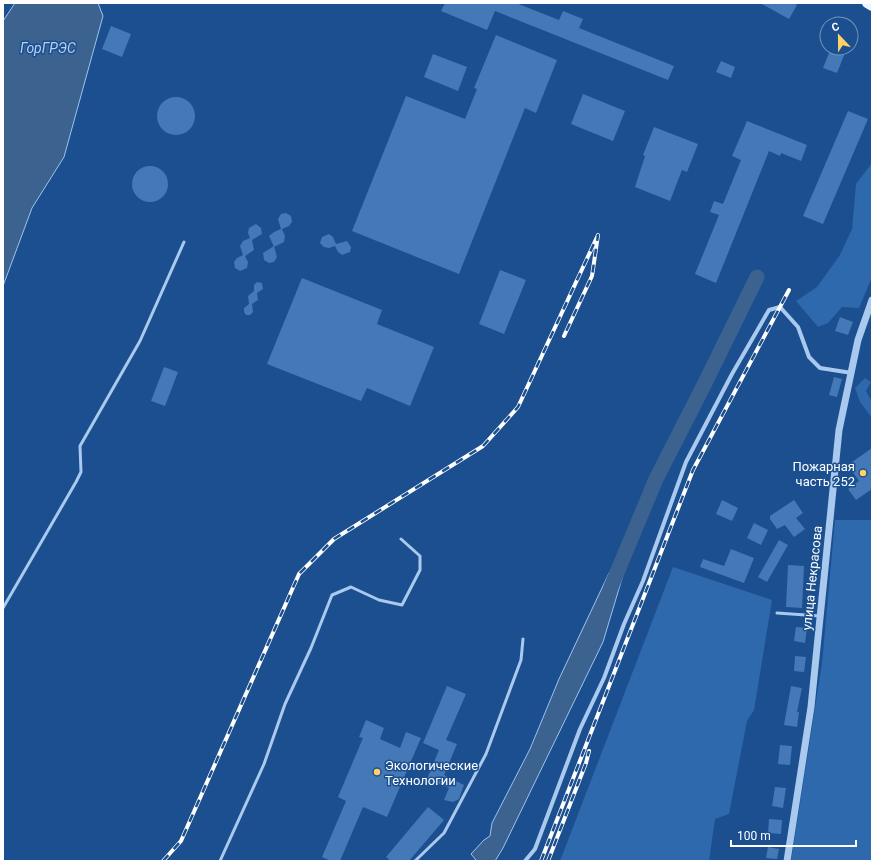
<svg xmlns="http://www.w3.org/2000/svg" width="875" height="864" viewBox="0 0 875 864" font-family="Roboto,sans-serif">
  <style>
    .green { fill: #2e69ad }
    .water { fill: #3c6290; stroke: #9cc4f0 }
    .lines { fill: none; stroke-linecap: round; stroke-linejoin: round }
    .river { stroke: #3c6290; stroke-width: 15 }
    .building { fill: #4478b7 }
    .service { stroke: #a9c9ee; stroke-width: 3 }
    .minor { stroke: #a9c9ee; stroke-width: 4 }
    .tertiary { stroke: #a9c9ee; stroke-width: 7 }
    .primary { stroke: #f0f6ff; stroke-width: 10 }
    .rail-casing { stroke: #fff; stroke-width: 4 }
    .rail { stroke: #1b4f8f; stroke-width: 2.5; stroke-dasharray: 8; stroke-linecap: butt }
    .poi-dot { fill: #ffd166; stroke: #1b4f8f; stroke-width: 1.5 }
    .labels { text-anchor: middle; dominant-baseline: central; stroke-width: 3; stroke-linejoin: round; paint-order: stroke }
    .poi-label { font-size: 13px; fill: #fff; stroke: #1b4f8f; text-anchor: end }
    .street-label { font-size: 13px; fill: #fff; stroke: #1b4f8f }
    .water-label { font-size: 14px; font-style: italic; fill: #b5d3f5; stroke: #1b4f8f }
  </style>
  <rect width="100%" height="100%" fill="#1b4f8f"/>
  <g class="green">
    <polygon points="872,163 872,277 859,308 842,307 828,323 818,327 796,301 817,287 840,255 852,229 856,184"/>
    <polygon points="865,378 871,382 866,391 872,402 872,418 860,402 855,388"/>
    <polygon points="835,520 872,520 872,861 791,861 822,663"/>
    <polygon points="673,567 772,600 754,710 747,721 729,814 715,819 709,861 560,861"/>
  </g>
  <g class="water">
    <polygon points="15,3 98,3 103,16 64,157 32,208 3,286 3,21"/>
    <polygon points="615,566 624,572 603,642 503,848 495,861 475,861 476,860 471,854 484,840 490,836 492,823 530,749 559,679 609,573"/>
  </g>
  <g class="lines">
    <polyline class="river" points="611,587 656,479 704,385 757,277"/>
  </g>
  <g class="building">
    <polygon points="445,3 516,3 559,20 563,11 583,19 579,28 674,66 668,80 495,11 487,30 441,11"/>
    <polygon points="760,3 793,3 797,5 789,19"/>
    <polygon points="111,26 131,34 122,57 102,49"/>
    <polygon points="496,35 557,60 536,113 525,108 459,274 352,231 406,96 465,119 477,89 474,88"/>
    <polygon points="831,48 847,48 837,73 823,68"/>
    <polygon points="433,54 467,67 458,91 424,77"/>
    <polygon points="721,61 735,67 731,78 716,72"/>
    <polygon points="583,94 625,111 613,141 571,124"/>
    <circle cx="176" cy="116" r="19"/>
    <polygon points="848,111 868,119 823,224 803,216"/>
    <polygon points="747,121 807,145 801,161 781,153 780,156 769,151 716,283 695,274 719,215 710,212 714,201 723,204 741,160 732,156"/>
    <polygon points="654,127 698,144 687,172 682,170 670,201 635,187 645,156 643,155"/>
    <circle cx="150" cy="184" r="18"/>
    <polygon points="286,213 291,216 292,222 289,226 282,229 285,236 284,242 274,247 269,236 274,232 281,229 278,219 281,214"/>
    <polygon points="256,224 261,228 262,234 252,240 254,250 245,256 248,262 247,268 240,271 235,268 234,262 237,258 243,255 240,246 243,241 250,238 248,233 249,228"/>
    <polygon points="329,234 333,237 336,244 347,241 351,247 350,252 342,255 338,252 335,246 329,248 324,247 320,243 322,237"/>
    <polygon points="274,246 277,257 274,262 269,263 264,260 263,253"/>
    <polygon points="500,270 526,280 504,334 479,324"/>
    <polygon points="302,278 382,310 377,324 434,347 410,406 367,388 361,401 267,364"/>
    <polygon points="257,282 262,283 263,289 257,293 258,300 252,304 253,312 250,315 246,315 244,312 244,308 249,304 248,296 254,291 254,285"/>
    <polygon points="840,317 853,322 848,335 835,331"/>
    <polygon points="164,367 178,372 165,406 151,401"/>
    <polygon points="834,377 842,379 837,397 829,395"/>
    <polygon points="872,448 872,489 856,500 848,489 859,481 848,465"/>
    <polygon points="722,500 738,508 732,521 716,514"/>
    <polygon points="794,500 803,513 796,518 805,529 794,537 785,525 777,529 770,519 770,516"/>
    <polygon points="754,523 768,530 761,545 747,538"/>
    <polygon points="779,540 788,545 767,582 758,577"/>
    <polygon points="731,549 754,558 744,583 700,567 703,559 724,566"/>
    <polygon points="788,565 804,566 802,608 786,607"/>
    <polygon points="796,627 807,628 805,643 794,641"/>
    <polygon points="795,656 806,657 804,672 794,671"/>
    <polygon points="447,686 466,694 446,740 457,744 444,775 464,785 459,799 453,802 444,800 449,788 427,779 439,750 423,743"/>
    <polygon points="791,686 802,688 797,712 799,712 797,727 784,725"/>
    <polygon points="366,720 384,728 380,739 400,748 406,732 421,738 387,817 363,807 340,861 331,861 322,857 346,801 338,797 363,738 359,737"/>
    <polygon points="780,745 792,746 790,765 778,764"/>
    <polygon points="775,787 786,788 783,808 772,806"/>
    <polygon points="428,807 444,820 409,861 391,861 386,857"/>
    <polygon points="769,819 782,820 781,834 768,833"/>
    <polygon points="768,847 779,849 777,859 766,858"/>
  </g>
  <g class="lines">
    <g class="service">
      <polyline points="3,608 76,482 81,472 80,446 140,341 184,242"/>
      <polyline points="777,613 820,616"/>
      <polyline points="220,861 264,764 285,704 311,648 332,595 351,587 379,600 402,605 420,570 420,556 401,539"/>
      <polyline points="415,861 444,833 486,754 521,660 523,639"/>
    </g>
    <polyline class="minor" points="525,861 535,849 580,729 604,678 624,624 643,581 686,462 732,374 769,310 780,307 798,327 809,357 820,368 852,373"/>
    <polyline class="tertiary" points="787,861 811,707 839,430 858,340 872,300"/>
    <polyline class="primary" points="867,3 872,6"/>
    <g class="rail-casing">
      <g id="rail">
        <polyline points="163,861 181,841 299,574 334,539 483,446 518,407 598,235 592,276 564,336"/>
        <polyline points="541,861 693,470 789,290"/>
        <polyline points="548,861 586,763 589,751"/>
      </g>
    </g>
    <use href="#rail" class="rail"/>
  </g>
  <g class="poi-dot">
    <circle cx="863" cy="473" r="4"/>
    <circle cx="377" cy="772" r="4"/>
  </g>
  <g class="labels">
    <g class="poi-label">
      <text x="855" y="466">Пожарная<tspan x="855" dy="15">часть 252</tspan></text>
      <text x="385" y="765" text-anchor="start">Экологические<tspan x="385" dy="15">Технологии</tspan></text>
    </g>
    <g class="street-label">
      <text transform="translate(812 578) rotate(-84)">улица Некрасова</text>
    </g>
    <g class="water-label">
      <text x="48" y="48">ГорГРЭС</text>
    </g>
  </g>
  <rect width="875" height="864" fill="none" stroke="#ffffff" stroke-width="8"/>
  <g transform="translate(839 36) rotate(338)"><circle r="19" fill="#1b4f8f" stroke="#7695bc"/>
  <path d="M0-3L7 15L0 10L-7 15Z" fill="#ffd166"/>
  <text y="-6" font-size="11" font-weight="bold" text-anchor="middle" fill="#ffffff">С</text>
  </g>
  <path d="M731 840v6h125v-6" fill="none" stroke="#ffffff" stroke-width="2"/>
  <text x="737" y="840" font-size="12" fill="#ffffff" stroke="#1b4f8f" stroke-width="3" paint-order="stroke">100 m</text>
</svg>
